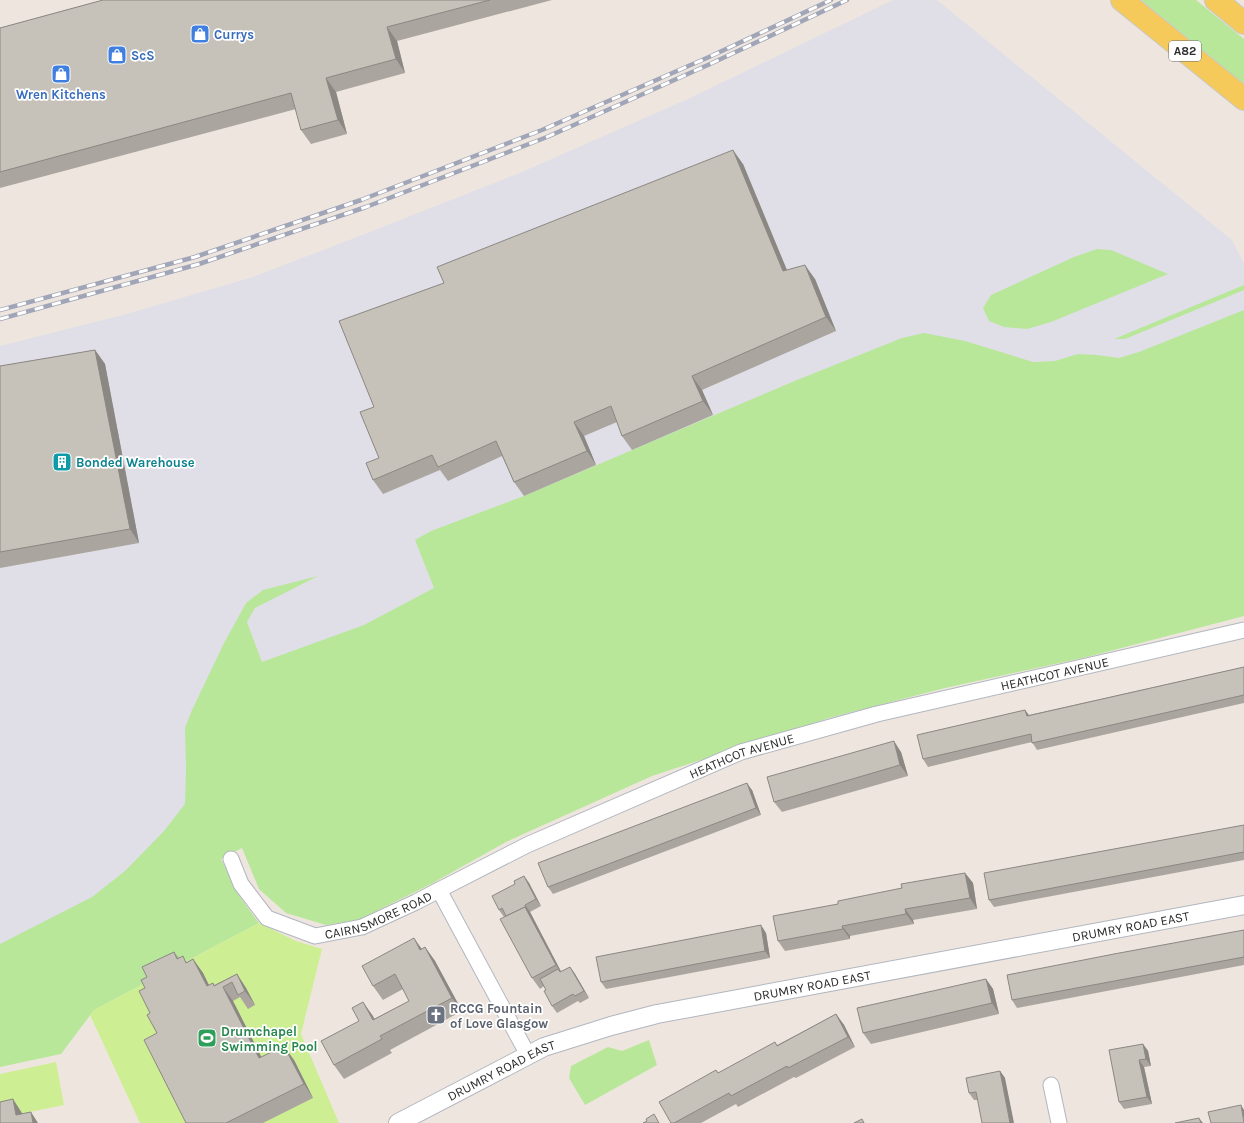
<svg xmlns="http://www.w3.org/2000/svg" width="1244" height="1123" viewBox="0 0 1244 1123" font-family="Karla,sans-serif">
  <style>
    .industrial { fill: #e0dfe7 }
    .green { fill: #b8e799 }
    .pitch { fill: #ceee94 }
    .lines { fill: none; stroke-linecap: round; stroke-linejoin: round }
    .minor-casing { stroke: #b2b6c0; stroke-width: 17 }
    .tertiary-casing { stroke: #b2b6c0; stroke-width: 20 }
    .primary-casing { stroke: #c8c8c8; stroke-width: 24 }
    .minor { stroke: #fff; stroke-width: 15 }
    .tertiary { stroke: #fff; stroke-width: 18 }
    .primary { stroke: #f6c95b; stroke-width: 22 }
    .rail-casing { stroke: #a0a5b7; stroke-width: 4.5 }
    .rail { stroke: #fff; stroke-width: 3; stroke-dasharray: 9; stroke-linecap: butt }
    .wall { fill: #aaa69f }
    .shaded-wall { fill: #8b8782 }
    .building { fill: #c6c1b9; stroke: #8b8782 }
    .labels { text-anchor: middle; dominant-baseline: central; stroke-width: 3.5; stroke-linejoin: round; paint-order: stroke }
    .shield { fill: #fff; stroke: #6b6b6b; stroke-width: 1 }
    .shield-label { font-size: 12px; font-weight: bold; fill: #2c2c2c }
    .shop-label { font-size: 13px; font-weight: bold; fill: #366cbe; stroke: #fff; text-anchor: start }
    .culture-label { font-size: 13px; font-weight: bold; fill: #0d838f; stroke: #fff; text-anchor: start }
    .street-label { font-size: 13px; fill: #2c2c2c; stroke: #fff }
    .worship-label { font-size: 13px; font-weight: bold; fill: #5b616d; stroke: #fff; text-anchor: start }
    .leisure-label { font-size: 13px; font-weight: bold; fill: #27864d; stroke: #fff; text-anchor: start }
  </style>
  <rect width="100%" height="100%" fill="#eee6de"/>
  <polygon class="industrial" points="893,0 937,0 1232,240 1244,264 1244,312 238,847 0,960 0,346 123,315 253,277 362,235 522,172 690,98"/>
  <g class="green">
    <polygon points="1141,0 1196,0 1244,39 1244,84"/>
    <polygon points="1097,249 1111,250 1168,274 1051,322 1027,329 1004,327 989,321 983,308 991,295 1074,257"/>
    <polygon points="1244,285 1244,290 1125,339 1114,339"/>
    <polygon points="1244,310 1244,616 1087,657 945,688 829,718 652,776 506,842 431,884 358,920 326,925 286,913 259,889 242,848 221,859 240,897 259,923 94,1010 61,1054 0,1067 0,944 92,897 125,871 164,831 185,804 186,768 185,728 192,710 224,643 246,603 263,590 318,576 255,608 247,622 262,662 364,625 434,588 415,540 431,531 524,496 797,380 902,338 924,333 965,341 1033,362 1055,361 1078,354 1097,355 1119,358 1139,352"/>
    <polygon points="649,1040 657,1065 585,1105 569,1078 571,1066 608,1047 622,1051"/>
  </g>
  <g class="pitch">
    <polygon points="259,923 296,941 322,949 301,1034 339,1123 140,1123 90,1015 94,1010"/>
    <polygon points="56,1062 64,1105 0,1118 0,1074"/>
  </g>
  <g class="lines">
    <g class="minor-casing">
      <g id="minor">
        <path id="s1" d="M231 859 241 884 267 918 315 936 362 927 416 902 439 890"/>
        <path id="s2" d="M528 1055 439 890 527 845 741 752 877 714 1244 630"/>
        <polyline points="1051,1085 1059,1123"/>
      </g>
    </g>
    <g class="tertiary-casing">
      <g id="tertiary">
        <path id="s3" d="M398 1123 544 1047 611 1026 657 1014 1244 905"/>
      </g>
    </g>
    <g class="primary-casing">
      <g id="primary">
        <polyline points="1122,0 1244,99"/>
        <polyline points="1216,0 1244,23"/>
      </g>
    </g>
    <use href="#minor" class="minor"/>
    <use href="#tertiary" class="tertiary"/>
    <use href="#primary" class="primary"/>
    <g class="rail-casing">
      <g id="rail">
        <polyline points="0,310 195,257 361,200 542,130 709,57 831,0"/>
        <polyline points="0,319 199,264 366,207 547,137 710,64 847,0"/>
      </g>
    </g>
    <use href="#rail" class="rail"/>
  </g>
  <g class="wall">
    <polygon points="103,0 552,0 397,41 405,73 336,92 347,134 311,144 301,130 296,109 0,188 0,28"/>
    <polygon points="743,164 787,270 815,279 836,331 702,390 713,415 632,450 622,436 617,422 584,436 596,465 524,496 514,482 502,456 448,481 440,470 383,494 373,480 379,458 374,407 444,283"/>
    <polygon points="95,350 105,364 139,543 0,568 0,366"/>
    <polygon points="1244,667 1244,703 1037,750 1032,742 928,767 923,759 1025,710 1029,715"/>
    <polygon points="901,752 908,776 782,812 774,802"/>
    <polygon points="752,790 761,815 553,894 548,887"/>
    <polygon points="1244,825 1244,860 994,907 989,900"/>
    <polygon points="965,873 973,883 977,909 913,920 914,924 850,936 850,939 785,951 778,941 838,904"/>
    <polygon points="524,876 529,883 541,906 530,912 561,972 570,967 575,974 589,998 580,1003 578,1001 557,1013 552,1006 546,990 544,986 540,989 532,978 504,917 499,910 515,884"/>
    <polygon points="1244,930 1244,965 1017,1008 1012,1000"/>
    <polygon points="766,933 770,958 606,989 601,982"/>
    <polygon points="425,947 435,961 462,1011 390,1050 392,1053 344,1079 334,1065 359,1021 363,1002 374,1019 409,1001 403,989 383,1000 373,986 422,949"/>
    <polygon points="174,952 179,958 187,962 193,959 203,973 209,985 214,985 237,974 246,988 255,1005 248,1009 240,997 233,1001 261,1057 294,1060 313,1098 263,1123 186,1123 150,1013 145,988"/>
    <polygon points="986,979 993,989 999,1014 871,1044 863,1033"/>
    <polygon points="836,1014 844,1025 855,1047 796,1078 794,1077 738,1107 736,1104 701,1123 671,1123 716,1070 718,1073 777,1045"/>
    <polygon points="1143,1044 1148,1051 1151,1066 1144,1067 1152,1104 1124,1109 1119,1102"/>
    <polygon points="1000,1071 1005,1078 977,1100 974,1100 969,1093"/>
  </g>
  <g class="shaded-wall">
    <polygon points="387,27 397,41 405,73 396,59"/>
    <polygon points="326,78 336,92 347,134 338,120"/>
    <polygon points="733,150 743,164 793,285 783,271"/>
    <polygon points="805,265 815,279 836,331 826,317"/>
    <polygon points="95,350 105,364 139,543 130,529"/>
    <polygon points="692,376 702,390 713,415 703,401"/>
    <polygon points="574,422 584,436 596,465 587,451"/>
    <polygon points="1025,710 1030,717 1027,716"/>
    <polygon points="894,741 901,752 908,776 900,765"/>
    <polygon points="747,783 752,790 761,815 756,808"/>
    <polygon points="965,873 973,883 977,909 970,898"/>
    <polygon points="524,876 529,883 541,906 536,899"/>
    <polygon points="525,905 530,912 565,979 556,965 525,907"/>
    <polygon points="905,909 913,920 914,924 906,914"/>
    <polygon points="761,925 766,933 770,958 765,951"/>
    <polygon points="842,926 850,936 850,939 843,929"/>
    <polygon points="414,938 424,952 420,950"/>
    <polygon points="425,947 435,961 462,1011 452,998"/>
    <polygon points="193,959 203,973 216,1000 207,986"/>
    <polygon points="570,967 575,974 589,998 584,991"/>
    <polygon points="237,974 246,988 255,1005 245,991"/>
    <polygon points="986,979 993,989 999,1014 992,1003"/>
    <polygon points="223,987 233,1001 269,1072 259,1058"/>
    <polygon points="363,1002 373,1016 382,1034 373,1020"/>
    <polygon points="836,1014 844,1025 855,1047 848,1037"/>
    <polygon points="1143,1044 1148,1051 1151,1066 1146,1059"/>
    <polygon points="284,1046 294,1060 313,1098 304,1084"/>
    <polygon points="1139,1060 1144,1067 1152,1104 1147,1097"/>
    <polygon points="1000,1071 1005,1078 1014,1123 1010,1123"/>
    <polygon points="13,1099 22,1113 25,1123 16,1115"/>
    <polygon points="1241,1105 1244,1110 1244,1121"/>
    <polygon points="31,1112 38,1123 33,1123"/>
    <polygon points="1199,1118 1203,1123 1201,1123"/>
  </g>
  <g class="building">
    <polygon points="103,0 490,0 387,27 396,59 326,78 338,120 301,130 291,93 0,172 0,28"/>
    <polygon points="733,150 783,271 805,265 826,317 692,376 703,401 622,436 611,406 574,422 587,451 514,482 496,441 438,467 432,455 373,480 366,463 379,458 360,412 374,407 339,321 444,283 437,267"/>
    <polygon points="95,350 130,529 0,552 0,366"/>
    <polygon points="1244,667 1244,695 1032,743 1031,734 923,759 917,735 1025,710 1027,716"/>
    <polygon points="894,741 900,765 774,802 767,777"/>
    <polygon points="747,783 756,808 548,887 538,863"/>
    <polygon points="1244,825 1244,852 989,900 984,873"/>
    <polygon points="965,873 970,898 905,909 906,914 842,926 843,929 778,941 773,916 838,904 838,901 902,888 901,884"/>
    <polygon points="524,876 536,899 525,905 527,910 525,907 506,916 502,908 499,910 492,896 515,884 514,881"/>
    <polygon points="525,907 556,965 532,978 500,919"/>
    <polygon points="761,925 765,951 601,982 596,957"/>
    <polygon points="1244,930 1244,957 1012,1000 1007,975 1114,954"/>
    <polygon points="414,938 420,950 425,947 452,998 380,1036 382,1039 334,1065 321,1041 359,1021 352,1008 363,1002 373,1020 409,1001 395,974 373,986 362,966"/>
    <polygon points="174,952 177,959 183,956 186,963 193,959 207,986 213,983 214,986 237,974 245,991 238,995 232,982 223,987 259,1058 284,1046 304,1084 226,1123 186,1123 144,1040 157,1033 147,1015 150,1013 139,991 145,988 141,980 147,977 142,967"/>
    <polygon points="570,967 584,991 575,996 573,994 552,1006 544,991 546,990 540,979 558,969 560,972"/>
    <polygon points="986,979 992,1003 863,1033 857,1008"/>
    <polygon points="836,1014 848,1037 788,1068 787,1066 731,1096 729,1093 674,1123 671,1123 659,1102 716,1070 718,1073 775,1042 777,1046"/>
    <polygon points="1143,1044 1146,1059 1139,1060 1147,1097 1119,1102 1109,1050"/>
    <polygon points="1000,1071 1010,1123 982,1123 976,1092 969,1093 966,1078"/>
    <polygon points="13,1099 16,1115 31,1112 33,1123 0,1123 0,1102"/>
    <polygon points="1241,1105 1244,1123 1211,1123 1208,1112"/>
    <polygon points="654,1114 659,1123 643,1123 647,1121 646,1119"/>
    <polygon points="1199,1118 1201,1123 1175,1123"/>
    <polygon points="862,1119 864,1123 854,1123"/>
  </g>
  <defs>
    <g id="shop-square" transform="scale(1)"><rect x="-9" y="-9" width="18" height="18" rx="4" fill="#3f7fe0" stroke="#fff"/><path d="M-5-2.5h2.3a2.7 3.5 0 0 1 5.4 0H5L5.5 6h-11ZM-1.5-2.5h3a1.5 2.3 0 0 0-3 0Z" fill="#fff"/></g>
    <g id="building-square" transform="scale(1)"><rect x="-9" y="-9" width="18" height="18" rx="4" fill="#0f9aa8" stroke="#fff"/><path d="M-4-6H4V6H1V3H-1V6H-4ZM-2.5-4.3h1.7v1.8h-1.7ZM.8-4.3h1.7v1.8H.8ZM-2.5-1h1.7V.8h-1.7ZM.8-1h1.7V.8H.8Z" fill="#fff"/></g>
    <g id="church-square" transform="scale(1)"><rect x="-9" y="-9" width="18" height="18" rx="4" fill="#6b7280" stroke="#fff"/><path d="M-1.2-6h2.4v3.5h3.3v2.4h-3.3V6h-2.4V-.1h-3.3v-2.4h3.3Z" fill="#fff"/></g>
    <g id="stadium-square" transform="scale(1)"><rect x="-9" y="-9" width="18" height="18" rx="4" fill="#2e9e5b" stroke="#fff"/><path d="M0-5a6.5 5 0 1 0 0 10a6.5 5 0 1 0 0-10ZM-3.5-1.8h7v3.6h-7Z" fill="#fff"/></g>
  </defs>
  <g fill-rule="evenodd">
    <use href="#shop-square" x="200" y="34"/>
    <use href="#shop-square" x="117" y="55"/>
    <use href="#shop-square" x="61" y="74"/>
    <use href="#building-square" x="62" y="462"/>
    <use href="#church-square" x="436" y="1015"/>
    <use href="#stadium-square" x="207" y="1038"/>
  </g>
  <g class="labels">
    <rect class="shield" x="1169" y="41" width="32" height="20" rx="3"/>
    <g class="shield-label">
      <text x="1185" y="51">A82</text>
    </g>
    <g class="shop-label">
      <text x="214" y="34">Currys</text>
      <text x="131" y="55">ScS</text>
      <text x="61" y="94" text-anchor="middle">Wren Kitchens</text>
    </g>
    <g class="culture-label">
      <text x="76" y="462">Bonded Warehouse</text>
    </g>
    <g class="street-label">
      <text stroke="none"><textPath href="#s2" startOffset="843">HEATHCOT AVENUE</textPath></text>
      <text stroke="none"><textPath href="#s2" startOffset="519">HEATHCOT AVENUE</textPath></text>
      <text stroke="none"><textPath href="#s1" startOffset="188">CAIRNSMORE ROAD</textPath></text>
      <text stroke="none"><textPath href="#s3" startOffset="764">DRUMRY ROAD EAST</textPath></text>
      <text stroke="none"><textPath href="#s3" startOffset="440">DRUMRY ROAD EAST</textPath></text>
      <text stroke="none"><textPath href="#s3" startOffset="116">DRUMRY ROAD EAST</textPath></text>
    </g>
    <g class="worship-label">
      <text x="450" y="1008">RCCG Fountain<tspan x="450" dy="15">of Love Glasgow</tspan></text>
    </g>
    <g class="leisure-label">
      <text x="221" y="1031">Drumchapel<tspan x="221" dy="15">Swimming Pool</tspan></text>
    </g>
  </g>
</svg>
